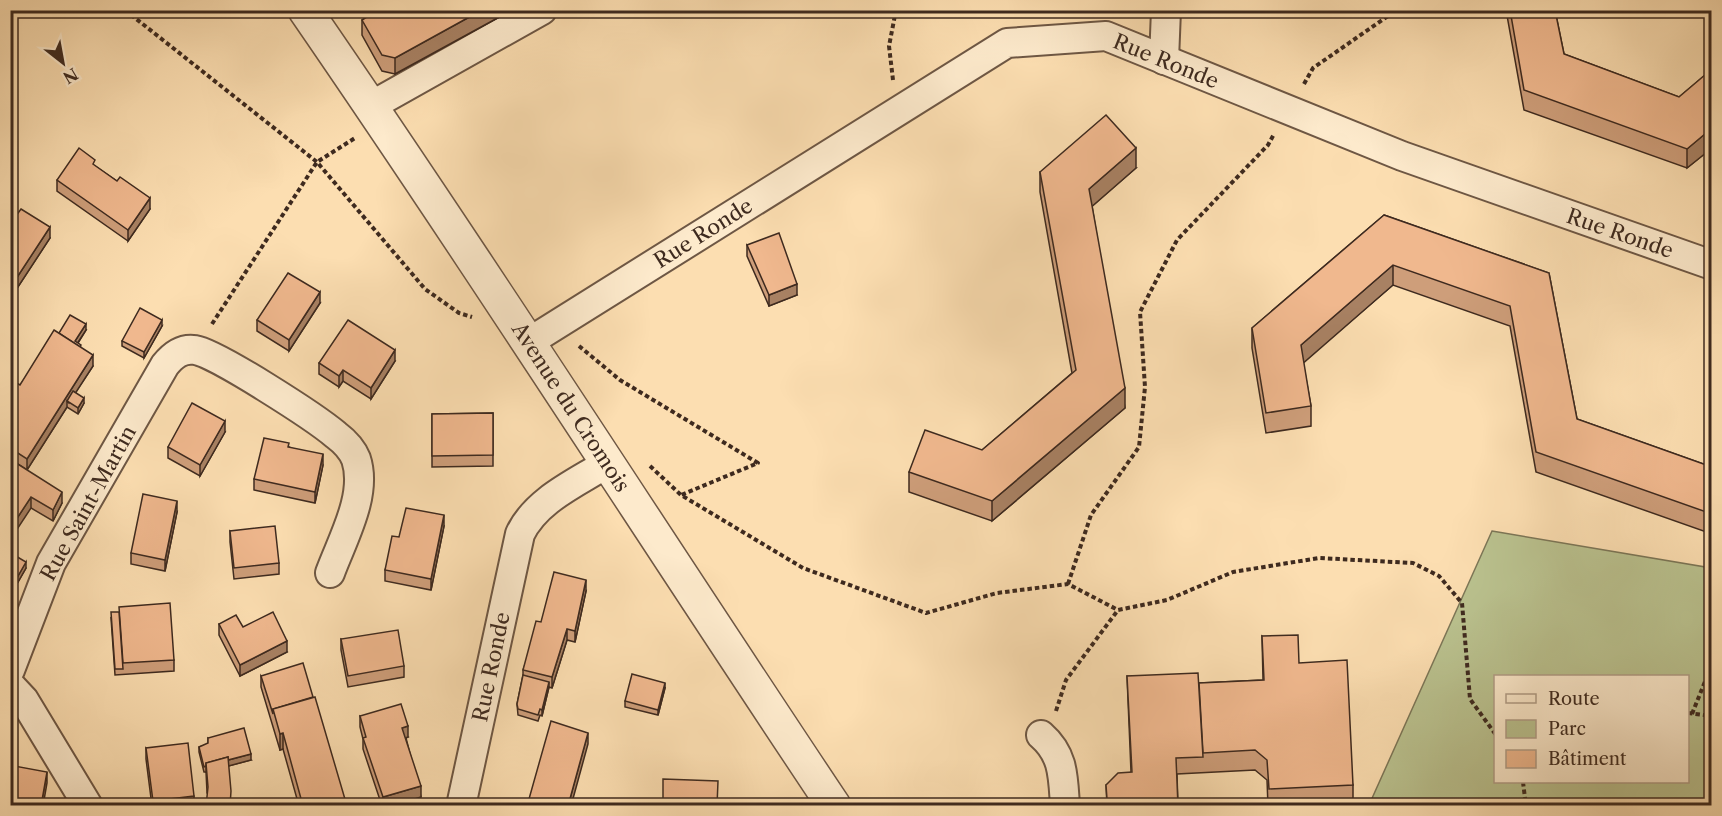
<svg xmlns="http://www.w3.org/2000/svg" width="1722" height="816" viewBox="0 0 1722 816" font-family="'Libre Caslon Text',serif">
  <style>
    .green { fill: #bac28f; stroke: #7c7657; stroke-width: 1.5; fill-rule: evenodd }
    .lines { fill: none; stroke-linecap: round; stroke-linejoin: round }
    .minor-casing { stroke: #6e5744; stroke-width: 32 }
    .tertiary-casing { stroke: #6e5744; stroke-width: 36 }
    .path { stroke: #3e2a1f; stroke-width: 4; stroke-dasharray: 4.5 3; stroke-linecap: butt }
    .minor { stroke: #fdeacc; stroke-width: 28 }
    .tertiary { stroke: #fdeacc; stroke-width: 33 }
    .wall { fill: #ce9e7a; stroke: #3e2a1f; stroke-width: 1.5 }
    .shaded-wall { fill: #a88163; stroke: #3e2a1f; stroke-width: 1.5 }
    .building { fill: #f0b88e; stroke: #3e2a1f; stroke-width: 1.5 }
    .labels { text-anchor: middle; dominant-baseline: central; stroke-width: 4.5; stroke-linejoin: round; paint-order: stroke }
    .street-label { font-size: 21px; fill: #3e2a1f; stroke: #fdeacc }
  </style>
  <rect width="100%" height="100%" fill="#fcdeb1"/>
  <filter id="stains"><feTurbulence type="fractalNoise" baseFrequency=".00333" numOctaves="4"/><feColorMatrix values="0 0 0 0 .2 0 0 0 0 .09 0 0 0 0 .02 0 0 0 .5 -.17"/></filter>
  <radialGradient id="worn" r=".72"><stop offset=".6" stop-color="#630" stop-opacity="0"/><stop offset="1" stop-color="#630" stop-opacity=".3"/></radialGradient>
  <path class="green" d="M1492 531 1711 568V805H1369ZM1496 676H1688V782H1496Z"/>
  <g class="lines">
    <g class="minor-casing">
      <g id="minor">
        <polyline points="1164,60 1166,10"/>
        <polyline points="371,106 542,10"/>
        <polyline points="529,342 1007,43 1106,36 1402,156 1712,265"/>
        <path d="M10 670 51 563 165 365C173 355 182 348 195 350 216 353 316 418 336 435 344 441 352 449 356 459 368 495 342 540 330 573"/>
        <polyline points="10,685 24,700 88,806"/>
        <path d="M1041 735C1064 755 1063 777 1065 806"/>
        <path d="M461 806 520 534C536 500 576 483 606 464"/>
      </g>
    </g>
    <g class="tertiary-casing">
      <path id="tertiary" d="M305 10C486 273 657 541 834 806"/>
    </g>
    <g class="path">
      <polyline points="125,10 317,162 425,289 459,313 472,317"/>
      <polyline points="893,80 889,46 896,10"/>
      <polyline points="1304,84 1313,68 1388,16 1391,10"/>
      <polyline points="212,324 317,162 355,138"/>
      <polyline points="579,346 620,380 758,463 681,495"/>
      <polyline points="650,466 681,495 803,568 926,613 997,593 1068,584 1118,610 1167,600 1233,572 1319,558 1413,563 1439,576 1462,603 1470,699 1496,735"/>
      <polyline points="1068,584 1091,515 1139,447 1145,387 1140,312 1177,240 1268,145 1274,134"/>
      <polyline points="1056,711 1066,680 1118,610"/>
      <polyline points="1688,713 1712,716"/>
      <polyline points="1692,714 1712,664"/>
      <polyline points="1523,782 1526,806"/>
    </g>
    <use href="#minor" class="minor"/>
    <use href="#tertiary" class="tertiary"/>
  </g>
  <g class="wall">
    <polygon points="378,10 512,10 395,74 382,71 362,35 362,20"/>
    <polygon points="1506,10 1555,10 1564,54 1679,97 1712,69 1712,148 1687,168 1524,110"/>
    <polygon points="95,166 117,181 150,209 128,241 57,191 57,180"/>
    <polygon points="1136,168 1092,206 1125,408 992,521 909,492 909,472 982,450 1072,373 1040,192 1040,172"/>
    <polygon points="1384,215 1549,273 1577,419 1712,467 1712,534 1536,472 1510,326 1393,285 1303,362 1311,406 1311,426 1266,433 1252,348 1252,328"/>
    <polygon points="10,224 50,238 12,296 10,295"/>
    <polygon points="747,245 797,295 769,306 747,256"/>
    <polygon points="320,303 289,351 257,331 257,320"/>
    <polygon points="162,326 144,358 122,346 122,341"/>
    <polygon points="86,330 78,343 93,366 75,393 84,403 78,414 67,407 27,470 10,459 10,381 20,385 59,333"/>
    <polygon points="395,361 371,399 343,381 339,387 319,374 319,363"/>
    <polygon points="493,413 493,466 432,467 432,414"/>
    <polygon points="225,432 200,476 168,458 168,447"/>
    <polygon points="289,447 323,465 315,503 254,490 254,479"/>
    <polygon points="10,465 62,503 53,521 31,508"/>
    <polygon points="177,512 165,571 131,564 131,553"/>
    <polygon points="444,526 431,590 385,581 385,570 399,537"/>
    <polygon points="230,531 279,563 279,574 234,579 230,542"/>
    <polygon points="10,560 26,568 14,589 10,587"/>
    <polygon points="586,591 575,642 567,640 552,688 549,687 542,716 540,715 538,721 518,715 517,704 523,675 523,670 541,622"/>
    <polygon points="111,618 174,660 174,671 115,675"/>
    <polygon points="219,624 243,627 287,652 240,676 219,635"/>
    <polygon points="1262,636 1299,663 1353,785 1353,805 1268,806 1267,780 1255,770 1177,774 1178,806 1107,806 1106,785 1131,772 1127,676 1199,683 1263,680"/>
    <polygon points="341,639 404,666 404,677 348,687 341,650"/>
    <polygon points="261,676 347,806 299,806 283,749 280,750 261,687"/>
    <polygon points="665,688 658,715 625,707 625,701"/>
    <polygon points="360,716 408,737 406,738 421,797 392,806 382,806 363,749 363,739 360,727"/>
    <polygon points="208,738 251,760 228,766 207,792 206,772 204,772 199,752 199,747 208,744"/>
    <polygon points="146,748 194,796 194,806 152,806 146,759"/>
  </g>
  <g class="shaded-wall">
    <polygon points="482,10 512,10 395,74 395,58"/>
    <polygon points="1712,128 1712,148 1687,168 1687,149"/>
    <polygon points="1136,148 1136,168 1089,209 1089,189"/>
    <polygon points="150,198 150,209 128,241 128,230"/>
    <polygon points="50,227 50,238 12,296 12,285"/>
    <polygon points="1393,265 1393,285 1301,365 1301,345"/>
    <polygon points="797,284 797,295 769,306 769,295"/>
    <polygon points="320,292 320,303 289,351 289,340"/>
    <polygon points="162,320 162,326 144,358 144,352"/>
    <polygon points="86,324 86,330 75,347 75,341"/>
    <polygon points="395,350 395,361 371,399 371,388"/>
    <polygon points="93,355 93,366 69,403 67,401 67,407 27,470 27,459"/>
    <polygon points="343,370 343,381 339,387 339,376"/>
    <polygon points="1125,388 1125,408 992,521 992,501"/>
    <polygon points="84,398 84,403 78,414 78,408"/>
    <polygon points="225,421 225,432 200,476 200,465"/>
    <polygon points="323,454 323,465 315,503 315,492"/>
    <polygon points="62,492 62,503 53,521 53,510"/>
    <polygon points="31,497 31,508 10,540 10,529"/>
    <polygon points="177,501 177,512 165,571 165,560"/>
    <polygon points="444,515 444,526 431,590 431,579"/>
    <polygon points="26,562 26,568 14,589 14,583"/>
    <polygon points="586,580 586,591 575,642 575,631"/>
    <polygon points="567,629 567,640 552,688 552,677"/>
    <polygon points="287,641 287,652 240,676 240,665"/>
    <polygon points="549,682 549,687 542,716 542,710"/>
    <polygon points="665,683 665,688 658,715 658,710"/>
    <polygon points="408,726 408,737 402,739 402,728"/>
    <polygon points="283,733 283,749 280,750 280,734"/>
    <polygon points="588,733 588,744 571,806 568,806"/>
    <polygon points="251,754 251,760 206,772 206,766"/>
    <polygon points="47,772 47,783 43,806 41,806"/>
    <polygon points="421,786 421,797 392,806 383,806 383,797"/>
  </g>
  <g class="building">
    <polygon points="378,10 482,10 395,58 382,55 362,20"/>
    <polygon points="1510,10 1555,10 1564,54 1679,97 1712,69 1712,128 1687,149 1524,90"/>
    <polygon points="1106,115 1136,148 1089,189 1125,388 992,501 909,472 925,430 982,450 1076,370 1040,172"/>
    <polygon points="79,148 95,160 93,164 117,181 120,177 150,198 128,230 57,180"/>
    <polygon points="21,209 50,227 12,285 10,284 10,224"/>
    <polygon points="1384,215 1549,273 1577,419 1712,467 1712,514 1536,452 1510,306 1393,265 1301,345 1311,406 1266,413 1252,328"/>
    <polygon points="779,233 797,284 769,295 747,245"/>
    <polygon points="288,273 320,292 289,340 257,320"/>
    <polygon points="140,308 162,320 144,352 122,341"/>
    <polygon points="70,315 86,324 75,341 81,345 80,347 59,333"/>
    <polygon points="348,320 395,350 371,388 343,370 339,376 319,363"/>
    <polygon points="54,330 93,355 27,459 10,448 10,381 11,380 20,385"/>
    <polygon points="73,391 84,398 78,408 67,401"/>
    <polygon points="192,403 225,421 200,465 168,447"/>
    <polygon points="493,413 493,455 432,456 432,414"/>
    <polygon points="264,438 289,443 288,447 323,454 315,492 254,479"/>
    <polygon points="13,461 62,492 53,510 31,497 10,529 10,465"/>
    <polygon points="143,494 177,501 165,560 131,553"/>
    <polygon points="406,508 444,515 431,579 385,570 392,536 399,537"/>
    <polygon points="275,526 279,563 234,568 230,531"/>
    <polygon points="14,555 26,562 14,583 10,582 10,560"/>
    <polygon points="554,572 586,580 575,631 567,629 552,677 523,670 536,621 541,622"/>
    <polygon points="170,603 174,660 123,663 119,607"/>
    <polygon points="111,612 119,612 123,669 115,669"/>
    <polygon points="273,612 287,641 240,665 219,624 236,615 243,627"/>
    <polygon points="398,630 404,666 348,676 341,639"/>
    <polygon points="1298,635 1299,663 1347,660 1353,785 1269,789 1267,760 1255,750 1203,753 1199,683 1264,680 1262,636"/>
    <polygon points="303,663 313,697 273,709 273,714 261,676"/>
    <polygon points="1198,673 1203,757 1176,758 1178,806 1114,806 1107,799 1106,785 1118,773 1132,772 1127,676"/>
    <polygon points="632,674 665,683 658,710 625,701"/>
    <polygon points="523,675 549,682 542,710 540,709 538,715 518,709 517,704"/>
    <polygon points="315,697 347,806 303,806 283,733 280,734 273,709"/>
    <polygon points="401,704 408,726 402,728 421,786 383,797 363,738 366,737 360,716"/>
    <polygon points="551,721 588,733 568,806 527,806"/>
    <polygon points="244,728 251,754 228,760 228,757 206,763 206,766 204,767 199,747 208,743 208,738"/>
    <polygon points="188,743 194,796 153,801 146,748"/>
    <polygon points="10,757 15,758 14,766 47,772 41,806 10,806"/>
    <polygon points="228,757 231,791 230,806 206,806 208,787 206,763"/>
    <polygon points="663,779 718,781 717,806 663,806"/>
  </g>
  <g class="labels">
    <g class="street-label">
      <text transform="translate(1166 61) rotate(22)">Rue Ronde</text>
      <text transform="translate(703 233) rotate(-32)">Rue Ronde</text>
      <text transform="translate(1620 233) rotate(19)">Rue Ronde</text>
      <text transform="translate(571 407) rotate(57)">Avenue du Cromois</text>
      <text transform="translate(88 503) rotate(-61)">Rue Saint-Martin</text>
      <text transform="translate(491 667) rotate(-78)">Rue Ronde</text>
    </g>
  </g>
  <rect width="1722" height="816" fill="none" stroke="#fcdeb1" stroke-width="36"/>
  <rect x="12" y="12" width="1698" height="792" fill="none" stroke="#3e2a1f" stroke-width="3"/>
  <rect x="18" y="18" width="1686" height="780" fill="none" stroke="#3e2a1f" stroke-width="1.5"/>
  <rect x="1494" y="675" width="195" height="108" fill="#fdeacc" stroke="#b19d87" stroke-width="1.5"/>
  <rect x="1506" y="694" width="30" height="9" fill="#fdeacc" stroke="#b19d87" stroke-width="1.5"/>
  <text x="1548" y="705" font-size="18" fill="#3e2a1f">Route</text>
  <rect x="1506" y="720" width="30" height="18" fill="#bac28f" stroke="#b19d87" stroke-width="1.5"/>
  <text x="1548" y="735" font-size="18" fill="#3e2a1f">Parc</text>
  <rect x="1506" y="750" width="30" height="18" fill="#f0b88e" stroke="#b19d87" stroke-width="1.5"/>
  <text x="1548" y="765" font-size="18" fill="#3e2a1f">Bâtiment</text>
  <g transform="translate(63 63) rotate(149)" stroke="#fdeacc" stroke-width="4.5" paint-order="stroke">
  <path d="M0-4.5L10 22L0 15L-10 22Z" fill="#3e2a1f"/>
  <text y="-9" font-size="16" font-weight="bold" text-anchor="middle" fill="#3e2a1f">N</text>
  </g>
  <rect width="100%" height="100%" filter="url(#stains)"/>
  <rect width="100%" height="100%" fill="url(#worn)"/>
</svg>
